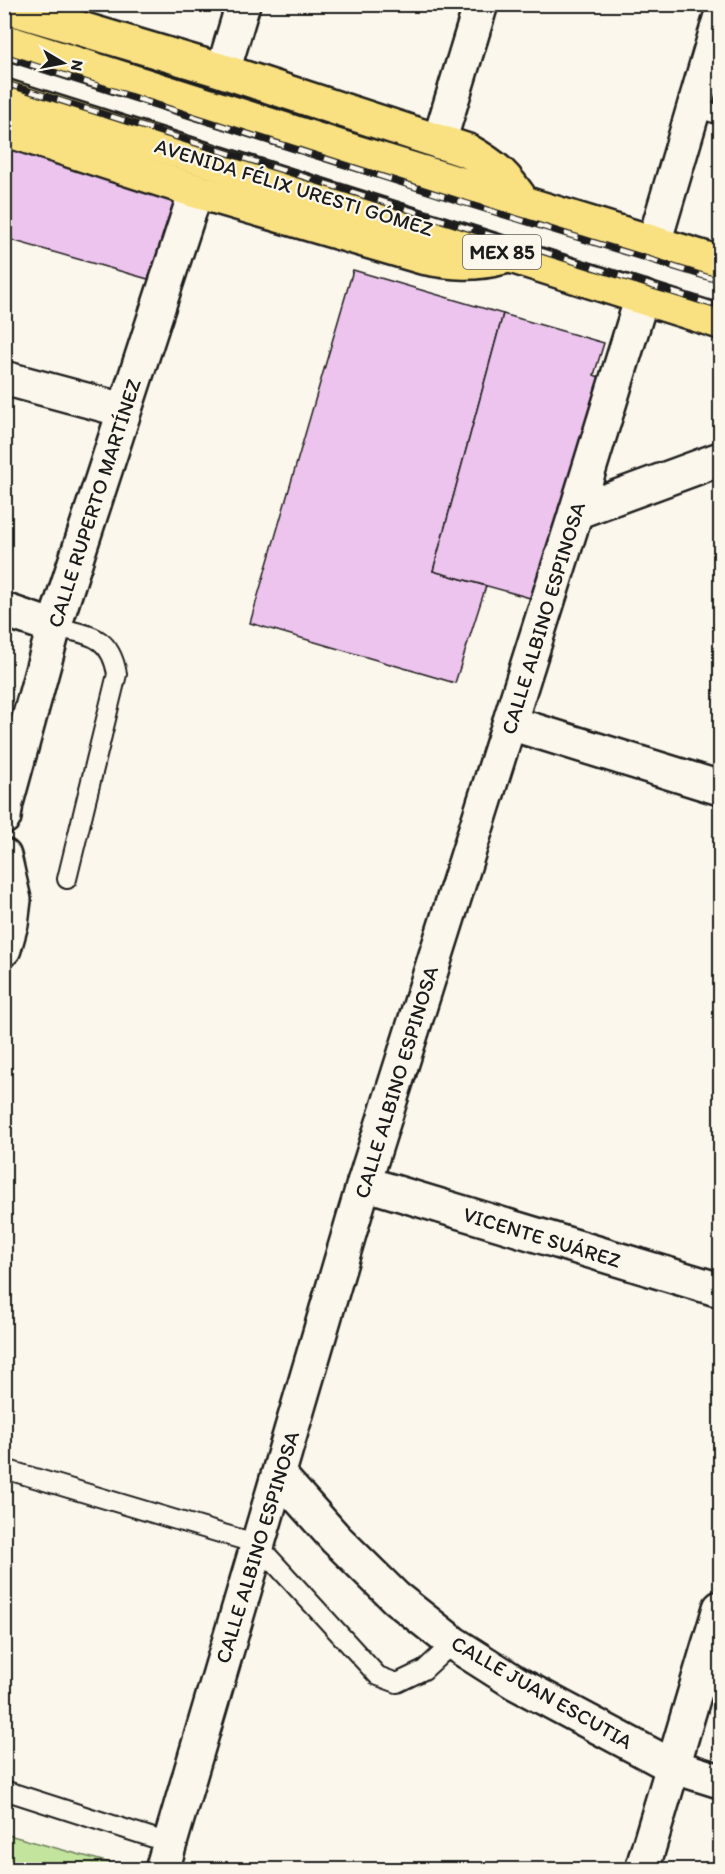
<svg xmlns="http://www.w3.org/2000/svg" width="725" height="1874" viewBox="0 0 725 1874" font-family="Itim,sans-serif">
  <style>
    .green { fill: #c2e49d; stroke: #6f805c; stroke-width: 1.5 }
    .building { fill: #ecc4ed; stroke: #1c1c1c; stroke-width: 1.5 }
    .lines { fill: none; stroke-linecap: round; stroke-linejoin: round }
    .service-casing { stroke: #1c1c1c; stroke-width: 22 }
    .minor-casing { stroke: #1c1c1c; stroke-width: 38 }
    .primary-casing { stroke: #1c1c1c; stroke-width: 38 }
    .service { stroke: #fbf7ec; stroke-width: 18 }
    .minor { stroke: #fbf7ec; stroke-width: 33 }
    .primary { stroke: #f9e181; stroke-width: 33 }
    .rail-casing { stroke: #1c1c1c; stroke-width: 7 }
    .rail { stroke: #fbf7ec; stroke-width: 4.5; stroke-dasharray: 14; stroke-linecap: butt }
    .labels { text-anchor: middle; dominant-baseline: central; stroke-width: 4.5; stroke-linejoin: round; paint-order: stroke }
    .shield { fill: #fbf7ec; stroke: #5f5e5a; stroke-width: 1.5 }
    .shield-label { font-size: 20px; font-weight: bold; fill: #1c1c1c }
    .street-label { font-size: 21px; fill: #1c1c1c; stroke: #fbf7ec }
  </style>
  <rect width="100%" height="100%" fill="#fbf7ec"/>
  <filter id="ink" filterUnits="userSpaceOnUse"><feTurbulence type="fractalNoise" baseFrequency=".0167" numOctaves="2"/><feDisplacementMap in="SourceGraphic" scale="12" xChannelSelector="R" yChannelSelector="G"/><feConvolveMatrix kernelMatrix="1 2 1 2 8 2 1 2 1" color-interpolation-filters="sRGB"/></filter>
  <g filter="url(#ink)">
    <polygon class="green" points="4,1834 5,1834 132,1869 5,1869"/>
    <g class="building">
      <polygon points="4,140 177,196 148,279 4,238"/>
      <polygon points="353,270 503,314 433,571 486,586 455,683 250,623"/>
      <polygon points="503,314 604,343 594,375 607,380 541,601 433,571"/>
    </g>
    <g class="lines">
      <g class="service-casing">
        <g id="service">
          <polyline points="695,107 720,115"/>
          <path d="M54 627C88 635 110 634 117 674L67 879"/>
          <polyline points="8,1470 257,1544 378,1676 397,1683 424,1670 453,1643"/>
          <polyline points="4,1790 169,1843"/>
        </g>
      </g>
      <g class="minor-casing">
        <g id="minor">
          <polyline points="223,71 243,4"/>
          <polyline points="439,142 481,4"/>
          <polyline points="654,243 720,19"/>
          <polyline points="4,378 123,410"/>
          <polyline points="576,512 720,459"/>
          <polyline points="4,610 54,627"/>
          <polyline points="510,723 720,788"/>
          <polyline points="4,817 6,803 54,627 196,191"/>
          <polyline points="4,856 14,900 11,924 4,949"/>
          <polyline points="364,1183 720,1290"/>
          <polyline points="279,1475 336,1539 396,1598 453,1643 516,1683 672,1766 720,1781"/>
          <polyline points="162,1870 364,1183 576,512 642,297"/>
          <polyline points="642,1870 720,1608"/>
        </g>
      </g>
      <g class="primary-casing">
        <g id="primary">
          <path d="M4 6 223 71 468 151C496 167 506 176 524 204"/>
          <polyline points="4,41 352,151 720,263"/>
          <path d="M4 96C243 173 482 247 720 322"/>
          <path d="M4 129 196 191 422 257C453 263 473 265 504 257"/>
        </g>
      </g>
      <use href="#service" class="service"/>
      <use href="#minor" class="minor"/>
      <use href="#primary" class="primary"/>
      <g class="rail-casing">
        <g id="rail">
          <polyline points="4,56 462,202 720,281"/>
          <polyline points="4,83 720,307"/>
        </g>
      </g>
      <use href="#rail" class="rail"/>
    </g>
  </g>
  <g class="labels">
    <rect class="shield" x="463" y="235" width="78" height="34" rx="4.5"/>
    <g class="shield-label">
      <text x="502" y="252">MEX 85</text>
    </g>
    <g class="street-label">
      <text transform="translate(294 187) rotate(17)">AVENIDA FÉLIX URESTI GÓMEZ</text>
      <text transform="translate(94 503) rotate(-72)">CALLE RUPERTO MARTÍNEZ</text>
      <text transform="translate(543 618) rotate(-73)">CALLE ALBINO ESPINOSA</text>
      <text transform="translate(396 1082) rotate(-73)">CALLE ALBINO ESPINOSA</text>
      <text transform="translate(542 1237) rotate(17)">VICENTE SUÁREZ</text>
      <text transform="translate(257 1547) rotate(-73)">CALLE ALBINO ESPINOSA</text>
      <text transform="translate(542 1692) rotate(30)">CALLE JUAN ESCUTIA</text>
    </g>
  </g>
  <rect width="725" height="1874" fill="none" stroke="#fbf7ec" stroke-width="24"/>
  <rect x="12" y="12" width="701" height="1850" fill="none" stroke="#1c1c1c" stroke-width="2" filter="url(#ink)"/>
  <g transform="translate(63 63) rotate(100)" stroke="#fbf7ec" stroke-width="4.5" paint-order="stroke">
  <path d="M0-4.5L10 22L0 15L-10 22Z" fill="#1c1c1c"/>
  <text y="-9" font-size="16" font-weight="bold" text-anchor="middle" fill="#1c1c1c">N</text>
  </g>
</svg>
